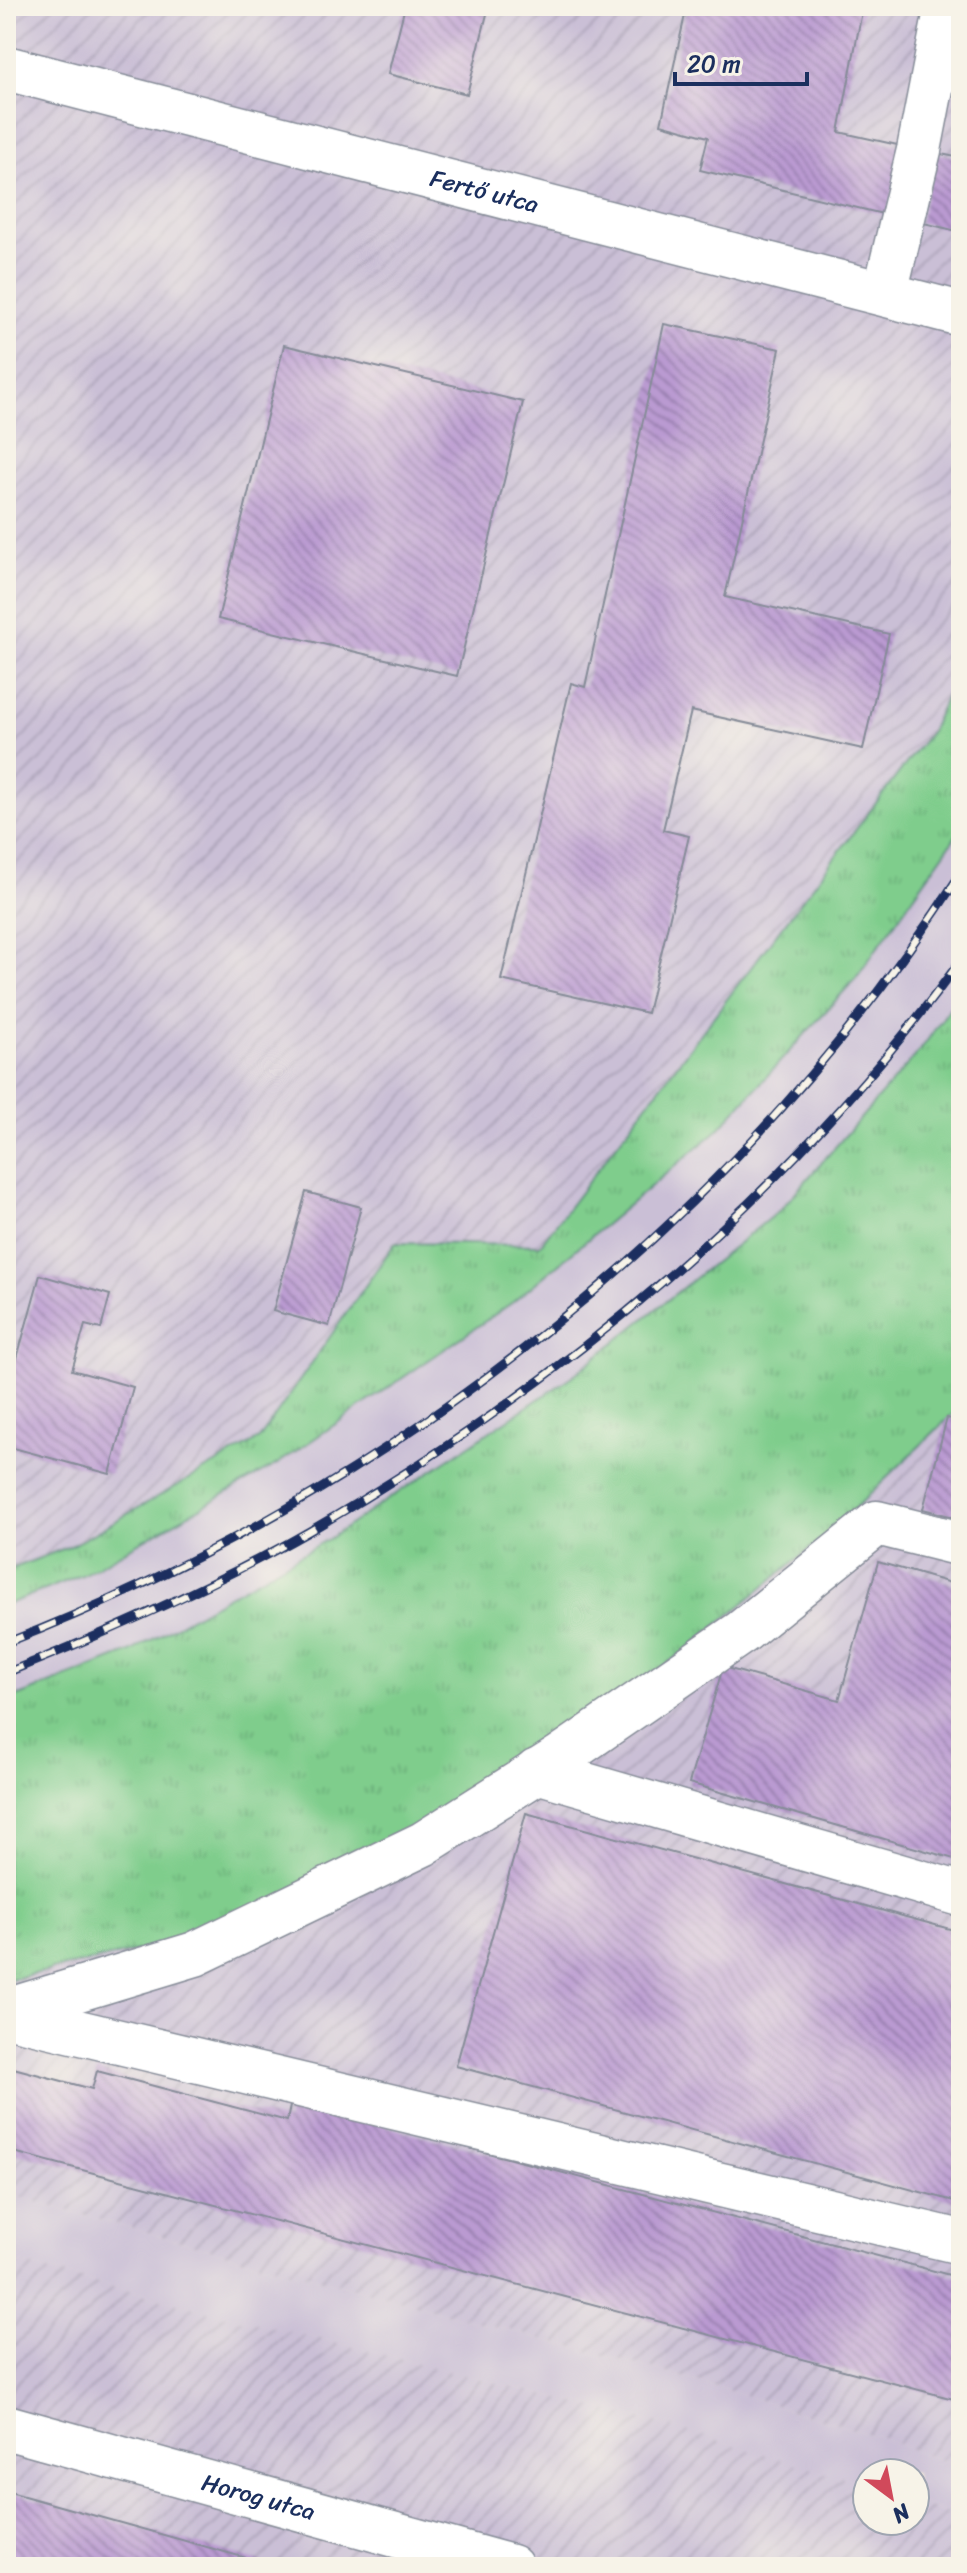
<svg xmlns="http://www.w3.org/2000/svg" width="967" height="2573" viewBox="0 0 967 2573" font-family="Sriracha,sans-serif">
  <style>
    .industrial { fill: url(#industrial-furrows) }
    .railway { fill: #cabfd6 }
    .grass { fill: url(#grass-tufts); stroke: #4d7e75; stroke-width: 2 }
    .building { fill: url(#building-back-hatch) }
    .lines { fill: none; stroke-linecap: round; stroke-linejoin: round }
    .minor-casing { stroke: #868c98; stroke-width: 47 }
    .minor { stroke: #fff; stroke-width: 44 }
    .rail-casing { stroke: #1b2f5e; stroke-width: 9 }
    .rail { stroke: #f7f3e8; stroke-width: 6; stroke-dasharray: 18; stroke-linecap: butt }
    .labels { text-anchor: middle; dominant-baseline: central; stroke-width: 8; stroke-linejoin: round; paint-order: stroke }
    .street-label { font-size: 24px; fill: #1b2f5e; stroke: #f7f3e8 }
  </style>
  <defs>
    <pattern id="industrial-furrows" width="10" height="10" patternUnits="userSpaceOnUse" patternTransform="scale(2)"><rect width="10" height="10" fill="#cabfd6"/><path d="M-1 1l2-2M0 10L10 0M9 11l2-2" fill="none" stroke="#ada4ba"/></pattern>
    <pattern id="grass-tufts" width="24" height="20" patternUnits="userSpaceOnUse" patternTransform="scale(2)"><rect width="24" height="20" fill="#7fcd8c"/><path d="M3 7l-1-3M5 7V3M7 7l1-3M15 17l-1-3M17 17v-4M19 17l1-3" fill="none" stroke="#6db07b"/></pattern>
    <pattern id="building-back-hatch" width="6" height="6" patternUnits="userSpaceOnUse" patternTransform="scale(2)"><rect width="6" height="6" fill="#ba9ad1"/><path d="M-1 5l2 2M0 0l6 6M5-1l2 2" fill="none" stroke="#967ead"/></pattern>
  </defs>
  <rect width="100%" height="100%" fill="#f7f3e8"/>
  <filter id="ink" filterUnits="userSpaceOnUse"><feTurbulence type="fractalNoise" baseFrequency=".0125" numOctaves="2"/><feDisplacementMap in="SourceGraphic" scale="16" xChannelSelector="R" yChannelSelector="G"/><feConvolveMatrix kernelMatrix="1 2 1 2 8 2 1 2 1" color-interpolation-filters="sRGB"/></filter>
  <filter id="wash" filterUnits="userSpaceOnUse"><feTurbulence type="fractalNoise" baseFrequency=".006" numOctaves="4" result="noise"/><feDisplacementMap in="SourceGraphic" scale="32" xChannelSelector="R" yChannelSelector="G"/><feGaussianBlur stdDeviation="1.8" result="paint"/><feColorMatrix in="noise" values="0 0 0 0 0 0 0 0 0 0 0 0 0 0 0 0 0 1.4 0 .05"/><feComposite in="paint" operator="in"/></filter>
  <g filter="url(#wash)">
    <rect width="100%" height="100%" fill="#f1e9d2"/>
    <g class="industrial">
      <polygon points="6,6 961,6 961,664 930,732 539,1245 395,1243 259,1439 73,1545 6,1571"/>
      <polygon points="961,1406 961,2468 879,2437 700,2382 6,2194 6,1980 198,1938 690,1648 834,1529"/>
      <polygon points="6,2260 681,2429 859,2482 867,2485 867,2521 915,2521 915,2502 961,2518 961,2567 6,2567"/>
    </g>
    <g class="railway">
      <polygon points="961,829 961,992 922,1048 781,1209 570,1378 330,1538 130,1652 6,1701 6,1605 82,1575 279,1463 513,1302 718,1130 856,978"/>
      <polygon points="6,2194 700,2382 879,2437 961,2468 961,2518 915,2502 915,2473 867,2473 867,2485 680,2429 6,2260"/>
    </g>
    <g class="grass">
      <polygon points="961,664 961,829 856,978 718,1130 513,1302 279,1463 82,1575 6,1605 6,1571 73,1545 259,1439 395,1243 540,1245 930,732"/>
      <polygon points="961,992 961,1406 834,1529 689,1648 447,1817 198,1938 6,1980 6,1701 130,1652 330,1538 570,1378 781,1209 922,1048"/>
    </g>
    <g id="blocks">
      <g class="building">
        <polygon points="405,6 489,6 467,94 388,74"/>
        <polygon points="687,6 863,6 839,132 902,146 887,215 700,170 708,137 661,124"/>
        <polygon points="936,153 961,158 961,232 920,222"/>
        <polygon points="664,324 780,349 725,597 889,634 863,749 691,711 663,830 689,836 647,1013 501,980 571,683 585,687"/>
        <polygon points="284,345 523,402 457,676 218,619"/>
        <polygon points="306,1192 361,1207 329,1326 273,1311"/>
        <polygon points="40,1275 110,1295 101,1329 85,1325 72,1370 133,1387 110,1474 6,1446 6,1355 17,1358"/>
        <polygon points="947,1418 961,1421 961,1519 923,1509"/>
        <polygon points="878,1562 961,1586 961,1861 689,1783 723,1667 839,1700"/>
        <polygon points="526,1813 961,1932 961,2203 456,2066"/>
        <polygon points="6,2066 92,2089 97,2071 287,2121 291,2101 961,2278 961,2401 6,2150"/>
        <polygon points="6,2491 275,2566 275,2567 6,2567"/>
      </g>
    </g>
  </g>
  <g filter="url(#ink)">
    <use href="#blocks" fill-opacity="0" stroke="#868c98" stroke-width="2"/>
    <g class="lines">
      <g class="minor-casing">
        <g id="minor">
          <path id="s1" d="M6 68 961 314"/>
          <polyline points="885,293 919,150 947,6"/>
          <polyline points="537,1771 961,1894"/>
          <polyline points="6,2011 195,1954 423,1844 559,1758 742,1632 877,1523 961,1544"/>
          <polyline points="6,2015 961,2242"/>
          <path id="s2" d="M6 2427 511 2567"/>
        </g>
      </g>
      <use href="#minor" class="minor"/>
      <g class="rail-casing">
        <g id="rail">
          <path d="M6 1643C394 1492 735 1223 961 873"/>
          <path d="M6 1673C109 1632 212 1587 308 1532 561 1386 789 1196 961 960"/>
        </g>
      </g>
      <use href="#rail" class="rail"/>
    </g>
  </g>
  <g class="labels">
    <g class="street-label">
      <text stroke="none"><textPath href="#s1" startOffset="494">Fertő utca</textPath></text>
      <text stroke="none"><textPath href="#s2" startOffset="262">Horog utca</textPath></text>
    </g>
  </g>
  <rect width="967" height="2573" fill="none" stroke="#f7f3e8" stroke-width="32"/>
  <g transform="translate(891 2497) rotate(148)"><circle r="38" fill="#f7f3e8" stroke="#9fa5b1" stroke-width="2"/>
  <path d="M0-6L14 30L0 20L-14 30Z" fill="#d1495b"/>
  <text y="-12" font-size="22" font-weight="bold" text-anchor="middle" fill="#1b2f5e">N</text>
  </g>
  <path d="M675 72v12h132v-12" fill="none" stroke="#1b2f5e" stroke-width="4"/>
  <text x="687" y="72" font-size="24" fill="#1b2f5e" stroke="#f7f3e8" stroke-width="6" paint-order="stroke">20 m</text>
</svg>
